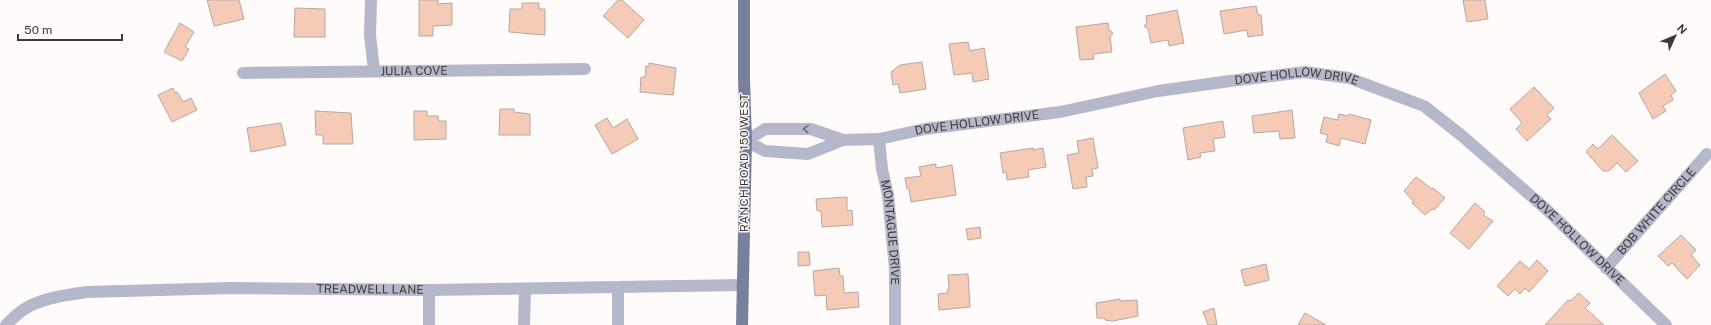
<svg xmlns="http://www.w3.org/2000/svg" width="1711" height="325" viewBox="0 0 1711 325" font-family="'Public Sans',sans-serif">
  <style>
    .building { fill: #f5cab6; stroke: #b4a8a3 }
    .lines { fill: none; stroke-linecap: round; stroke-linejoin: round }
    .minor { stroke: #b4b8ca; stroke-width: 12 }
    .major { stroke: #78809e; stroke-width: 12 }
    .oneway { stroke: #6e6c72 }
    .labels { text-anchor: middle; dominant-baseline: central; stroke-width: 3; stroke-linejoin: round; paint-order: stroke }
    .street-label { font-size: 12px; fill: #3f3a38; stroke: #fefbfa }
  </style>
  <rect width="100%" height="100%" fill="#fefbfa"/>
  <g class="building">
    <polygon points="207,0 239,0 244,19 214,26"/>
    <polygon points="419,0 438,0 438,4 452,3 452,25 433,26 433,36 419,36"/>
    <polygon points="618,0 622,0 644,20 628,38 603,16"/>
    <polygon points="1463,0 1485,0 1488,19 1467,22"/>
    <polygon points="522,3 539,3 539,9 545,9 545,35 509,32 510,9 522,9"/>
    <polygon points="1256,6 1258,15 1261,15 1263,35 1248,37 1247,30 1224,34 1220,11"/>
    <polygon points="295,8 325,9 325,37 294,37"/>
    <polygon points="1177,10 1184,43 1169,46 1168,40 1151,43 1148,29 1144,26 1147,23 1146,16"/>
    <polygon points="180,23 194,32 185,47 189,49 182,61 164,52"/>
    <polygon points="1108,23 1109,30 1113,33 1110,37 1112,52 1093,54 1094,59 1080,60 1076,27"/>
    <polygon points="968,42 970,51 984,48 989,79 973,82 972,73 954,75 949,44"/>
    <polygon points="922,62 926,89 900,93 898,84 893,85 891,72 900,65"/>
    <polygon points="649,63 676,68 673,95 640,92 641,77 645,77 646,66 649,67"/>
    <polygon points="1665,74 1676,91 1671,95 1673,100 1663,106 1666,111 1653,119 1639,93"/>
    <polygon points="1534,87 1554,108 1547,115 1551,119 1527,141 1516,129 1522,123 1510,109"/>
    <polygon points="173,88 175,93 177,92 183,102 191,98 197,110 172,122 158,95"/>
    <polygon points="500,109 514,109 514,112 530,114 530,135 499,135"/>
    <polygon points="1292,110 1295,138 1280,139 1279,131 1254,133 1252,116"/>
    <polygon points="315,111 351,113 353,144 323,144 323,135 316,135"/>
    <polygon points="414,111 427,111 427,116 438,116 439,121 446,121 446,139 414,140"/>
    <polygon points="1339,114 1348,116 1349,114 1371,120 1365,144 1341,138 1339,146 1326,142 1328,135 1320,133 1324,117 1338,120"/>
    <polygon points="607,118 613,128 627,119 638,139 612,154 595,125"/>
    <polygon points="1223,121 1225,137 1213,139 1215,151 1200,153 1201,157 1188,160 1183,128"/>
    <polygon points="281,123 286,145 251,152 247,128"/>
    <polygon points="1612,135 1638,161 1626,172 1617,163 1609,171 1603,171 1586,152 1593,144 1598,149"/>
    <polygon points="1093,138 1098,168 1092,169 1093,176 1086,177 1087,187 1073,189 1067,155 1079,153 1077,141"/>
    <polygon points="1033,148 1033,150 1043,148 1046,167 1028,170 1029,177 1007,180 1006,172 1003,173 1000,153"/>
    <polygon points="936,164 936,168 952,165 956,195 911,202 909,189 907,189 905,178 921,176 919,167"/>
    <polygon points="1416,177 1432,189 1433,188 1445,198 1434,210 1432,209 1425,215 1412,203 1414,202 1404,191"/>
    <polygon points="847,197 847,211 852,210 853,225 822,227 821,211 817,211 816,199"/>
    <polygon points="1475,203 1485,212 1483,215 1493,221 1469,249 1450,233"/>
    <polygon points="980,227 981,238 968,240 966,229"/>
    <polygon points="1681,235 1696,250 1691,255 1700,265 1687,279 1672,263 1668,266 1658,256"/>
    <polygon points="798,252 809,252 810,265 798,266"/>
    <polygon points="1537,260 1548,271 1529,292 1525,288 1520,294 1515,289 1508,296 1497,286 1520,261 1529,269"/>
    <polygon points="1266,264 1269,280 1245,286 1241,270"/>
    <polygon points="839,268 840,276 843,276 844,293 858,292 859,307 827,310 826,295 815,296 813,271"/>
    <polygon points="968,274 970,307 939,310 938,294 948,293 947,290 949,289 948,275"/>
    <polygon points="1579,293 1590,303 1585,308 1604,325 1545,325 1568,300 1570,301"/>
    <polygon points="1120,299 1120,301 1137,300 1138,316 1113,321 1105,320 1105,318 1097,318 1096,303"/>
    <polygon points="1214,308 1217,325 1208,325 1203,312"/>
    <polygon points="1305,313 1326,325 1298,325"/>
  </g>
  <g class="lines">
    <g class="minor">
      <polyline points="371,0 370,35 374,70"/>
      <path id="s1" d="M243 73 585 69"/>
      <path id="s2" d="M879 139 882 169 888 195 895 269V325"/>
      <path id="s3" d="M843 140 811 129H765L746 141 765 151 808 154 843 140 879 139 925 129 1060 112 1158 91 1230 81 1305 72 1349 78 1424 106 1461 135 1546 209 1666 325"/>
      <path id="s4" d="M1606 268 1707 154"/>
      <path id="s5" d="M6 325C11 320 17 314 23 310 40 298 67 295 87 292L231 288 429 290 742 285"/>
      <polyline points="429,325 429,290"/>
      <polyline points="524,325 525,289"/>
      <polyline points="618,325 618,288"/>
    </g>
    <polyline class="major" points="742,325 746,141 744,79 744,0"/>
  </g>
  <defs><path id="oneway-chevron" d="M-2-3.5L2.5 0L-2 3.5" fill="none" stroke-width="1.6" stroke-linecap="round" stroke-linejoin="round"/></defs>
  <use class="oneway" href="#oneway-chevron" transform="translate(806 129) rotate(-177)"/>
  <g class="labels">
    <g class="street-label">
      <text stroke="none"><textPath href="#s1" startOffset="171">JULIA COVE</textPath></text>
      <text stroke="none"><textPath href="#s3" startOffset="664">DOVE HOLLOW DRIVE</textPath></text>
      <text stroke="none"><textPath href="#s3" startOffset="340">DOVE HOLLOW DRIVE</textPath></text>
      <text transform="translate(744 163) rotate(-90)">RANCH ROAD 150 WEST</text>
      <text stroke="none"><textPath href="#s4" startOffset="76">BOB WHITE CIRCLE</textPath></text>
      <text stroke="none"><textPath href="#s2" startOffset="94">MONTAGUE DRIVE</textPath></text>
      <text stroke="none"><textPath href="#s3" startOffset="1000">DOVE HOLLOW DRIVE</textPath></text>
      <text stroke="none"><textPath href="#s5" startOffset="373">TREADWELL LANE</textPath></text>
    </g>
  </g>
  <g transform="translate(1675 36) rotate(46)" stroke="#fefbfa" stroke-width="3" paint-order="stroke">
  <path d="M0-3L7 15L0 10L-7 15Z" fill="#3f3a38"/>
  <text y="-6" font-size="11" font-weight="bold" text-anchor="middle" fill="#3f3a38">N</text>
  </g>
  <path d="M18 34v6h104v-6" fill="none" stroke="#3f3a38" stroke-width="2"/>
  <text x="24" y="34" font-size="12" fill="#3f3a38" stroke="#fefbfa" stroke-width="3" paint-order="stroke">50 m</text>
</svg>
